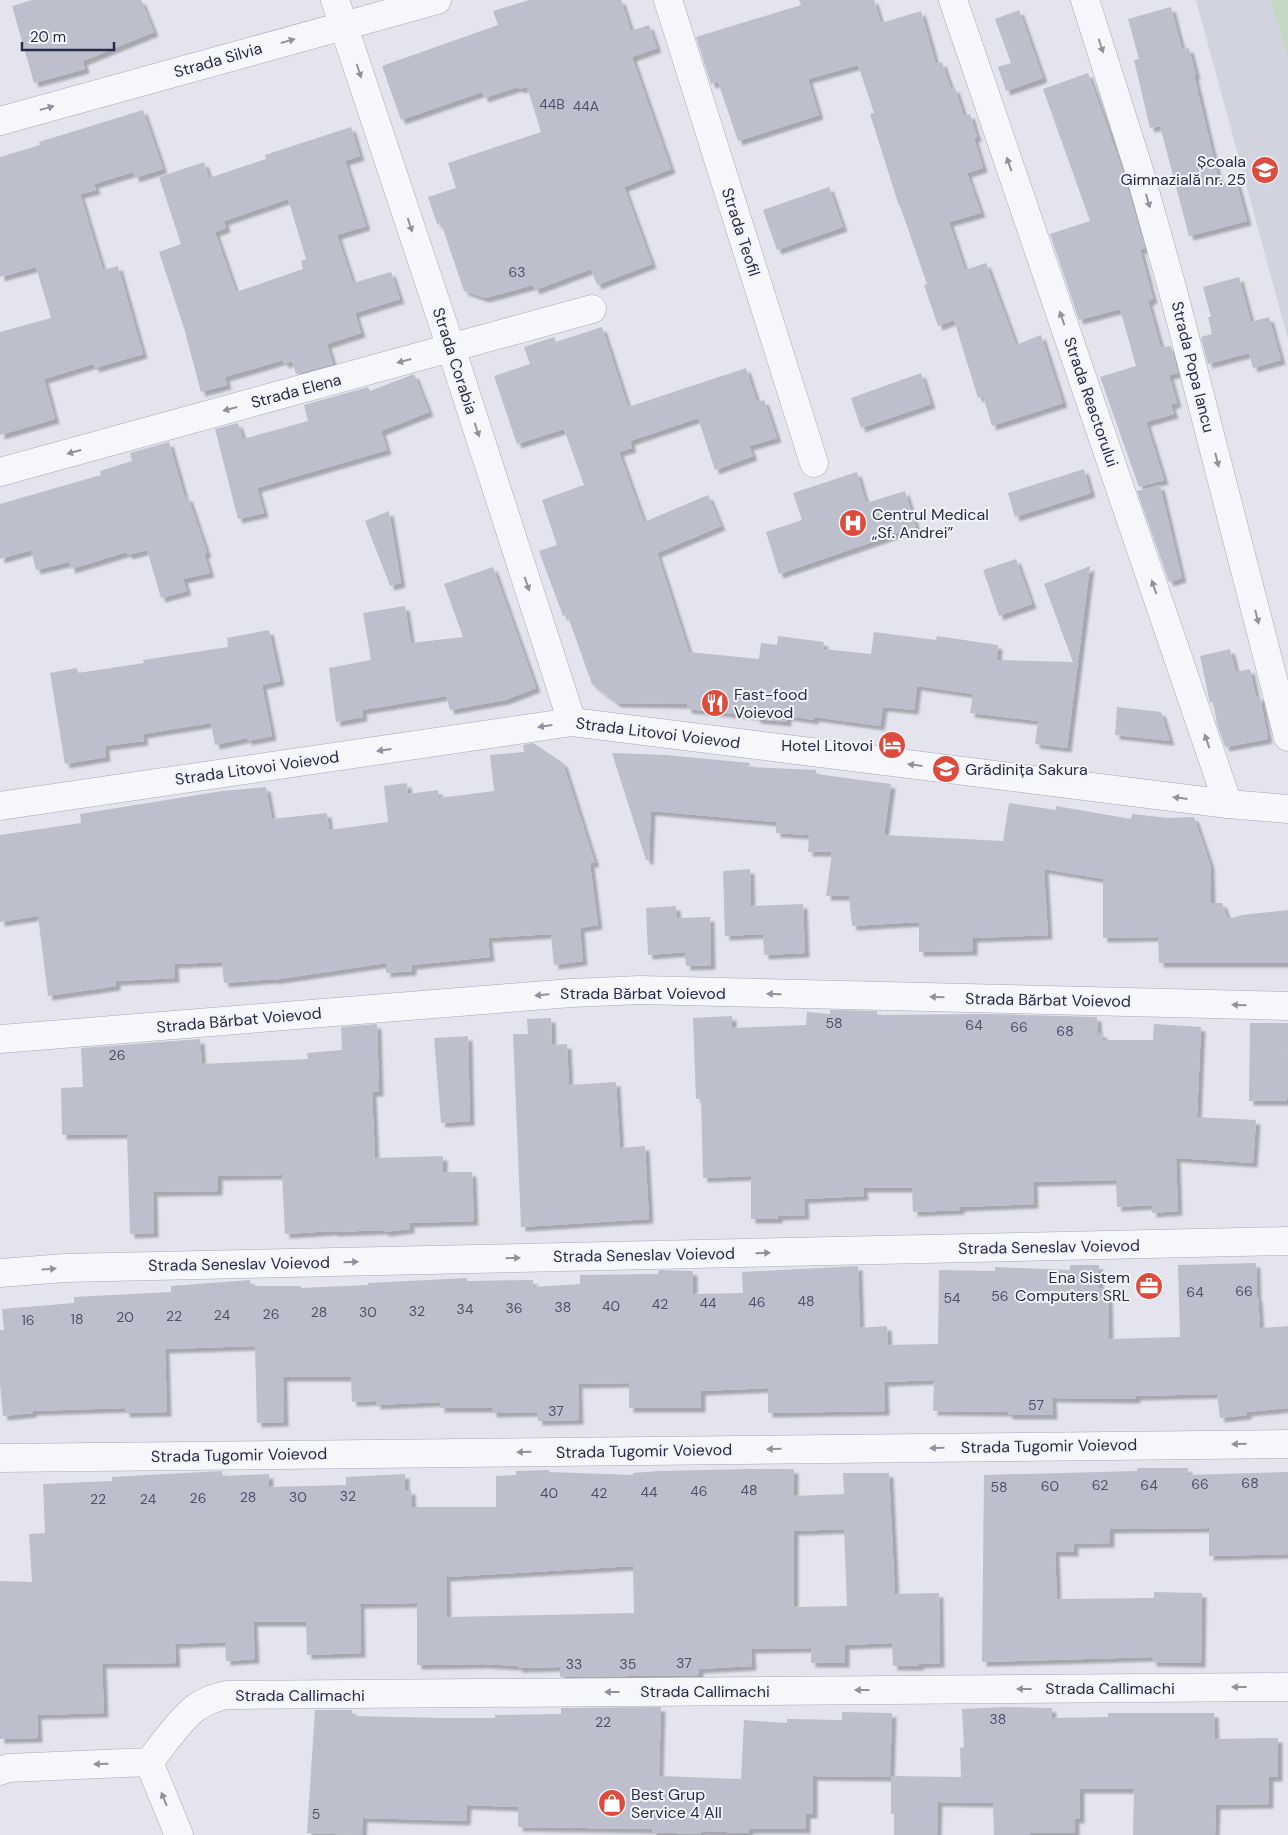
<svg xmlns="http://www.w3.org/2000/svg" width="1288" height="1835" viewBox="0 0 1288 1835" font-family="'DM Sans',sans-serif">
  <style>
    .built { fill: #d1d3df }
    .green { fill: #c4d7c3 }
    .building { fill: #bdbfcd; fill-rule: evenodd; filter: url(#shadow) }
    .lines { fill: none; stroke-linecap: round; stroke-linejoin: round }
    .minor-casing { stroke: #a7a9b8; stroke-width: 29 }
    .minor { stroke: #f6f7fa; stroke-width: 28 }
    .oneway { fill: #9092a0 }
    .labels { text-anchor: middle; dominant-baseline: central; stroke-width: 4; stroke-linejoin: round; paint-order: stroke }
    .number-label { font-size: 14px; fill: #4e5168 }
    .street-label { font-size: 16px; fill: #292c47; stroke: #f3f4f9 }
    .poi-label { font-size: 16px; fill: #292c47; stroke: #f3f4f9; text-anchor: start }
  </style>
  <defs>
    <filter id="shadow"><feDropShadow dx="4.5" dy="4.5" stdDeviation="1" flood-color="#0004"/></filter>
  </defs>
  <rect width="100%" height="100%" fill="#e3e4ed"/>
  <polygon class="built" points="1196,0 1288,0 1288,339"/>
  <polygon class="green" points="1271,0 1288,0 1288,56"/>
  <g class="building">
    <polygon points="32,0 141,0 154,32 83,61 85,69 34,83 12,6"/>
    <polygon points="529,0 621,0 631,31 649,25 657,48 632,57 671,169 624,187 652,264 597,285 591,269 535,290 533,285 485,298 464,291 441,223 437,224 428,197 456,188 448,163 541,132 527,87 519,89 518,87 484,98 482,92 401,120 382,66 498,25 493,11"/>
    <polygon points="799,0 874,0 881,23 921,11 936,64 942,62 951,89 955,88 964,116 970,114 977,137 974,138 983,168 967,173 981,213 949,222 965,270 986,263 1016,345 1041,335 1063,403 992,426 983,396 978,398 954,320 938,326 924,285 927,284 900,206 899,206 870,114 874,113 858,65 808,79 819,115 738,141 718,82 711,84 696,37 801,5"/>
    <polygon points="1171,7 1182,49 1189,48 1196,75 1194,75 1220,185 1236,180 1247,221 1189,236 1160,126 1150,128 1134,60 1139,59 1128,19"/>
    <polygon points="1019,10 1043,78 1006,91 998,67 1011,63 995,19"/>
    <polygon points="1088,73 1121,166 1145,248 1140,249 1153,299 1148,301 1161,348 1171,346 1178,373 1169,375 1177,403 1171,405 1174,414 1146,422 1164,480 1139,487 1100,377 1136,366 1120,309 1079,320 1050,234 1090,221 1043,89"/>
    <polygon points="143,110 163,169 135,178 133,172 94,184 96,190 80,194 103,270 118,266 143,354 95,368 93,364 44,379 55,419 0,435 0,332 51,318 36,267 0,277 0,157 40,145 39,142"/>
    <path d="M351 127 360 156 345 161 366 226 337 235 353 283 391 272 400 299 355 313 361 333 327 344 333 364 296 374 292 361 284 364 283 360 225 377 227 385 201 392 184 328 159 252 181 244 159 177 204 162 209 178 266 159 265 155ZM288 199 306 259 301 261 303 269 236 292 215 232 226 228 224 221Z"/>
    <polygon points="829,187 843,227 777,250 763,210"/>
    <polygon points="1239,277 1251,322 1269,317 1281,360 1253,368 1249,353 1208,364 1201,337 1212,334 1208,317 1211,317 1203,287"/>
    <polygon points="602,327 628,407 746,368 757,402 764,400 777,438 749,446 753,456 715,470 698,418 630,441 632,448 619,452 644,522 708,495 721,526 657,553 689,652 759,659 761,643 777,645 778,636 824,642 823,649 871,654 874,632 936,640 937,636 998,645 997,660 1073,662 1044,584 1090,566 1067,748 1035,744 1038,721 970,713 973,694 917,686 914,710 883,707 880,726 814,717 814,720 787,716 787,722 756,719 756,716 687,709 687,704 617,703 592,684 567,614 563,616 539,551 557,545 542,500 584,485 564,429 517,444 494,376 530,364 524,347 554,337 556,342"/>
    <polygon points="921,373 931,404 861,428 851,398"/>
    <polygon points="414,374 429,412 381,431 387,450 257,488 264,513 238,519 215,429 238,423 243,439 308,421 304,405 368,387 370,391"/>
    <polygon points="169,442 185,498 188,497 207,553 204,554 210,573 183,579 187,591 161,598 147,550 128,555 127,552 71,569 69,562 36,570 31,550 0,559 0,504 101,475 100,471 132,461 130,453"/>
    <polygon points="1084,469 1091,493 1015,517 1008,493"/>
    <polygon points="857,472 866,503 905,491 916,527 779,574 766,532 802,520 793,493"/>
    <polygon points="1160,485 1182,578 1169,582 1137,491"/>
    <polygon points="389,511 401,583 390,586 365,521"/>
    <polygon points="1016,559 1032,604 999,616 983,570"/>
    <polygon points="493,567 536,688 505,700 450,710 446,696 362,710 363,717 336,722 329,668 371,660 363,613 405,606 411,643 463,637 444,584"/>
    <polygon points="269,630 280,681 262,685 272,736 247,741 247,738 215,745 211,723 143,734 144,741 105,746 106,757 65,764 50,673 77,668 78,673 144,663 143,660 228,647 227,638"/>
    <polygon points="1230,649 1236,672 1250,669 1256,697 1260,696 1268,739 1225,747 1217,724 1213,702 1210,703 1200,656"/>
    <polygon points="1117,707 1161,712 1170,741 1115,735"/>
    <polygon points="533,743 563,763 595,863 590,863 598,925 580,928 583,961 554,965 551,934 488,938 490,957 412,965 412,971 386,973 386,963 273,980 273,979 224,983 222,962 174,964 175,978 116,981 116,986 48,996 38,916 0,922 0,835 81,823 80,814 222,791 266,787 272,819 327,813 329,830 388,822 384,786 407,783 408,794 438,790 439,798 494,791 490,755 524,752 523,745"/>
    <polygon points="612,753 666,755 750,763 749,767 816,770 816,774 891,784 884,835 1003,841 1009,803 1056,810 1056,806 1131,819 1132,814 1168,818 1194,817 1210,864 1211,903 1222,903 1228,919 1242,915 1288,910 1288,963 1159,963 1158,937 1103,938 1103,879 1044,869 1048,935 973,938 973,951 919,952 919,922 852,926 849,896 826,896 832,852 808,852 809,835 776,833 776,822 651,811 649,860 646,860"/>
    <polygon points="750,869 751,906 803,904 805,953 764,955 763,934 725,936 723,871"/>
    <polygon points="676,906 677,918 710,917 711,965 686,966 685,952 648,955 646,908"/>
    <polygon points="830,1010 877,1011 877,1015 986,1014 1097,1017 1098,1033 1103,1033 1102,1040 1153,1040 1154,1024 1201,1027 1197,1117 1256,1120 1253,1163 1176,1158 1178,1211 1152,1213 1152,1205 1117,1207 1116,1180 1033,1182 1034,1204 960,1207 960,1210 913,1212 912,1188 863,1188 864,1196 804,1199 805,1215 778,1216 778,1219 751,1219 751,1176 703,1178 701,1099 696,1099 693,1018 732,1016 732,1028 806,1025 807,1012 830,1014"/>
    <polygon points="551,1018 552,1045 567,1044 569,1085 616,1082 620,1148 645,1146 649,1219 521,1227 513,1034 528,1034 527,1019"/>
    <polygon points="1250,1023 1288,1023 1287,1101 1249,1101"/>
    <polygon points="377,1024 379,1092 372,1092 375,1158 443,1156 443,1172 472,1172 474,1221 410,1223 410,1229 384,1232 384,1230 333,1232 333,1231 285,1234 282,1175 218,1176 218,1191 153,1192 154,1233 130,1234 127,1134 62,1135 61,1088 83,1087 81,1048 200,1039 202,1064 308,1059 307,1053 342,1050 341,1027"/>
    <polygon points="468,1036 470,1121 441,1123 434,1038"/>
    <polygon points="1256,1263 1257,1297 1258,1297 1260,1328 1288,1326 1288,1408 1247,1412 1247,1415 1220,1418 1217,1394 1136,1396 1136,1399 1052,1398 1053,1415 1008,1415 1008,1412 933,1411 934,1380 884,1382 885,1411 768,1413 768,1388 701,1391 701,1408 629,1408 629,1383 578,1384 579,1420 538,1421 537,1412 492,1413 492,1408 440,1408 440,1402 376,1405 376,1401 352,1402 351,1377 283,1377 284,1422 257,1423 255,1346 165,1349 167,1412 125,1413 125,1408 32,1411 33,1413 3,1416 0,1384 0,1330 4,1330 2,1309 74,1303 74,1297 171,1292 171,1286 250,1280 251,1286 301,1286 301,1288 368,1285 368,1283 467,1278 467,1281 533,1280 533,1287 580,1284 580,1275 658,1274 658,1271 660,1270 693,1271 693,1294 743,1293 742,1272 858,1266 860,1328 887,1326 888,1345 938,1344 939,1270 995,1271 995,1267 1070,1270 1070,1265 1099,1265 1099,1288 1108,1288 1109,1339 1180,1337 1178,1265"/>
    <polygon points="1137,1468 1188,1468 1188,1475 1288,1472 1288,1554 1209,1556 1209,1528 1110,1529 1110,1543 1074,1544 1074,1552 1055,1552 1057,1599 1154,1598 1154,1592 1202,1593 1201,1663 1152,1662 1152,1657 982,1662 984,1475 1137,1471"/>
    <path d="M750 1469H794V1496L844 1494 843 1473H889L895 1594 939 1593 940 1663 919 1664V1666H893L892 1643 845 1645V1663H811V1648L751 1649 752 1666 699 1669V1675L560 1677V1667L518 1668V1666L483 1664 417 1665V1603L360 1604 361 1653 307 1655 306 1622H253L255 1659 226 1661 225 1642 175 1644 176 1663 102 1664 104 1713 37 1715 38 1738 0 1739V1581L32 1582 29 1534 45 1533 43 1484 112 1481V1477L222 1471V1476L269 1474V1487L346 1485V1477L405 1474V1490H411L412 1507H496V1476L516 1475V1471L549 1470V1472L633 1475V1473L659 1471ZM844 1529 847 1606 794 1607V1531ZM633 1566 634 1613 447 1617 446 1577Z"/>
    <polygon points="661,1707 659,1776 741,1779 744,1720 787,1723 787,1719 842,1720 842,1712 892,1713 890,1777 813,1776 813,1814 806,1814 806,1829 749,1829 749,1833 701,1831 701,1834 652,1832 652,1829 518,1827 518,1807 467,1805 466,1821 363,1818 362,1835 307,1833 315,1710 352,1710 352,1716 442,1718 495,1718 495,1715 561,1714 561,1708"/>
    <polygon points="1005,1707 1052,1708 1052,1718 1108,1717 1108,1713 1214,1713 1215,1739 1278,1738 1278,1777 1269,1777 1269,1804 1216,1805 1215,1835 1133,1835 1134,1789 1080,1789 1080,1819 1075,1819 1075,1833 1030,1833 1030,1835 994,1835 993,1803 938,1802 937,1835 894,1835 894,1814 891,1814 891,1776 961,1777 960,1748 964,1747 962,1709"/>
  </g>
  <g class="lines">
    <g class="minor-casing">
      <g id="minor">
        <polyline points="335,0 451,348 572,722"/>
        <polyline points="668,0 814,463"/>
        <polyline points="953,0 1228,804"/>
        <polyline points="1085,0 1139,170 1173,291 1288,737"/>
        <polyline points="0,121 437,0"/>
        <polyline points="0,472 592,309"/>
        <polyline points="0,806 572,722 1228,804 1288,809"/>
        <polyline points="0,1039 571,993 640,990 1288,1006"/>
        <polyline points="0,1273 65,1268 1288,1241"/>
        <polyline points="0,1458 1288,1444"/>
        <polyline points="149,1762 179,1835"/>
        <path d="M0 1771 8 1768 149 1762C163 1745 177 1723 194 1709 204 1701 215 1698 226 1695L1288 1687"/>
      </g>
    </g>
    <use href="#minor" class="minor"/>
  </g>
  <defs><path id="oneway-solid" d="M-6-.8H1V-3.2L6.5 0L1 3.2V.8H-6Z" transform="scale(1.25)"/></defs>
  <g class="oneway">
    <use href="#oneway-solid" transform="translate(288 41) rotate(-16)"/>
    <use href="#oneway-solid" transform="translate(1101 46) rotate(72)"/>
    <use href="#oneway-solid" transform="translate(359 71) rotate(72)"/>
    <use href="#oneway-solid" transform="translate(47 108) rotate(-16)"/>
    <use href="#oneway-solid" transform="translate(1009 164) rotate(-109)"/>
    <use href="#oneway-solid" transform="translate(1148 201) rotate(74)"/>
    <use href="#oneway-solid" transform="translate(410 225) rotate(72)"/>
    <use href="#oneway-solid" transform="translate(1062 318) rotate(-109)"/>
    <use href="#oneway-solid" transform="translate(404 361) rotate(165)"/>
    <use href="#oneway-solid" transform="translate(230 409) rotate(165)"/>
    <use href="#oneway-solid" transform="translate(477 430) rotate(72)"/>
    <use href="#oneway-solid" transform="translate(74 452) rotate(165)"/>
    <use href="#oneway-solid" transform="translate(1217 460) rotate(76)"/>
    <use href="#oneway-solid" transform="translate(527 584) rotate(72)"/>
    <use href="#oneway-solid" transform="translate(1154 587) rotate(-109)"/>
    <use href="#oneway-solid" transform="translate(1257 617) rotate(76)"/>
    <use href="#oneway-solid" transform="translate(545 726) rotate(172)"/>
    <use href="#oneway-solid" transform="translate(1207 741) rotate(-109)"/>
    <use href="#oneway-solid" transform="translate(384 750) rotate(172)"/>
    <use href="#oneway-solid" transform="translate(915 765) rotate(-173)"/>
    <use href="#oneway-solid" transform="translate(1180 798) rotate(-173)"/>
    <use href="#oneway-solid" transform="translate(774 994) rotate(-179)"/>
    <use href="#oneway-solid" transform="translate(542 995) rotate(175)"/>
    <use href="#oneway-solid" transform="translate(937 997) rotate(-179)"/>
    <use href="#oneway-solid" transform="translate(1239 1005) rotate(-179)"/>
    <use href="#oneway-solid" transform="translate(763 1253) rotate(-1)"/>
    <use href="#oneway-solid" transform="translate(513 1258) rotate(-1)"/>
    <use href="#oneway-solid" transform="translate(351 1262) rotate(-1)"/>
    <use href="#oneway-solid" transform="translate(49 1269) rotate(-4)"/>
    <use href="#oneway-solid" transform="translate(1239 1444) rotate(179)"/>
    <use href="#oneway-solid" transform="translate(937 1448) rotate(179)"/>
    <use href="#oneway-solid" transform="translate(774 1449) rotate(179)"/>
    <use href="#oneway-solid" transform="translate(524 1452) rotate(179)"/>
    <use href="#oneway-solid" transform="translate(1239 1687) rotate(180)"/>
    <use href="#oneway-solid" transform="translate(1024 1689) rotate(180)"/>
    <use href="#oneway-solid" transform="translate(862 1690) rotate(180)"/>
    <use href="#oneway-solid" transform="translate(612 1692) rotate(180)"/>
    <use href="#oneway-solid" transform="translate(101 1764) rotate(178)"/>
    <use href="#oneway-solid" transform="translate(164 1799) rotate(-112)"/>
  </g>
  <defs>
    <g id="school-disc" transform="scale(1.4375)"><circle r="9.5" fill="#dd4b3d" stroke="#f3f4f9"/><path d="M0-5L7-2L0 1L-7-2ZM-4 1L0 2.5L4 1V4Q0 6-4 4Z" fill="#fff"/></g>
    <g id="hospital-disc" transform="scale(1.4375)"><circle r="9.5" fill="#dd4b3d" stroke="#f3f4f9"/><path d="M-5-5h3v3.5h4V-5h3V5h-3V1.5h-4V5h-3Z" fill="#fff"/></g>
    <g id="restaurant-disc" transform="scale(1.4375)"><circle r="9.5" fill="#dd4b3d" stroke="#f3f4f9"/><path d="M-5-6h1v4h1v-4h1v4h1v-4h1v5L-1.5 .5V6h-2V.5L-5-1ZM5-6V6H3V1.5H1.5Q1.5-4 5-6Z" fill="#fff"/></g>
    <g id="hotel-disc" transform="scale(1.4375)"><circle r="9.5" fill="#dd4b3d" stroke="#f3f4f9"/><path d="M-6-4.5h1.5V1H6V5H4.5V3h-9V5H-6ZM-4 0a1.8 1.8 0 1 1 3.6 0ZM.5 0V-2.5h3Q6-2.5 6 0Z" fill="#fff"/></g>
    <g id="office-disc" transform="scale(1.4375)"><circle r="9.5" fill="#dd4b3d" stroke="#f3f4f9"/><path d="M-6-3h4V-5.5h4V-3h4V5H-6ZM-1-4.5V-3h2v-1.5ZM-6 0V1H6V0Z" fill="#fff"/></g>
    <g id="shop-disc" transform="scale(1.4375)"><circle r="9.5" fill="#dd4b3d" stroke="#f3f4f9"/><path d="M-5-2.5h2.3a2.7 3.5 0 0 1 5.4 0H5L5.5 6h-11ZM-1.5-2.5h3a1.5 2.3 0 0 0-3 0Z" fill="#fff"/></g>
  </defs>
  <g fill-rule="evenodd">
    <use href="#school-disc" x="1265" y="170"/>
    <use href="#hospital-disc" x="853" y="523"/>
    <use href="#restaurant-disc" x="715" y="703"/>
    <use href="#hotel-disc" x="892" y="745"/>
    <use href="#school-disc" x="946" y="769"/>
    <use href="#office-disc" x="1149" y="1286"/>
    <use href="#shop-disc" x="612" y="1803"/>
  </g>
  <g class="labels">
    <g class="number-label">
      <text x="552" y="104">44B</text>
      <text x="586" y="106">44A</text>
      <text x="517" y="272">63</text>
      <text x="834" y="1023">58</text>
      <text x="974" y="1025">64</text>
      <text x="1019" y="1027">66</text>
      <text x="1065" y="1031">68</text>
      <text x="117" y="1055">26</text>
      <text x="1244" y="1291">66</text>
      <text x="1195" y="1292">64</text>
      <text x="1000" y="1296">56</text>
      <text x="952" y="1298">54</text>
      <text x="806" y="1301">48</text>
      <text x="757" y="1302">46</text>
      <text x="708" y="1303">44</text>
      <text x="660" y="1304">42</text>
      <text x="611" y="1306">40</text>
      <text x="563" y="1307">38</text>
      <text x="514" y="1308">36</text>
      <text x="465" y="1309">34</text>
      <text x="417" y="1311">32</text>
      <text x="319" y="1312">28</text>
      <text x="368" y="1312">30</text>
      <text x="271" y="1314">26</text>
      <text x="222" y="1315">24</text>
      <text x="174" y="1316">22</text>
      <text x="125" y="1317">20</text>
      <text x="77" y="1319">18</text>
      <text x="28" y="1320">16</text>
      <text x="1036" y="1405">57</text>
      <text x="556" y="1411">37</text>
      <text x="1250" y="1483">68</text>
      <text x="1200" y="1484">66</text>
      <text x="1100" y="1485">62</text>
      <text x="1149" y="1485">64</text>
      <text x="1050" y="1486">60</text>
      <text x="999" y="1487">58</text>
      <text x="749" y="1490">48</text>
      <text x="699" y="1491">46</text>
      <text x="649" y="1492">44</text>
      <text x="549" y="1493">40</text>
      <text x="599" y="1493">42</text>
      <text x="348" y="1496">32</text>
      <text x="248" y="1497">28</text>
      <text x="298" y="1497">30</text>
      <text x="198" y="1498">26</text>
      <text x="98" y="1499">22</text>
      <text x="148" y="1499">24</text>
      <text x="684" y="1663">37</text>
      <text x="574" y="1664">33</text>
      <text x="628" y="1664">35</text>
      <text x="998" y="1719">38</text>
      <text x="603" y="1722">22</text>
      <text x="316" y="1814">5</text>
    </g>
    <g class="street-label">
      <text transform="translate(218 60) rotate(-16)">Strada Silvia</text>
      <text transform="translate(741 232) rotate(72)">Strada Teofil</text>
      <text transform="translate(455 361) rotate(72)">Strada Corabia</text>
      <text transform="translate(1193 367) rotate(76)">Strada Popa Iancu</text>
      <text transform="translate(296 391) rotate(-15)">Strada Elena</text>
      <text transform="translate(1091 402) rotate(71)">Strada Reactorului</text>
      <text transform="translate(658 733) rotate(7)">Strada Litovoi Voievod</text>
      <text transform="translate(257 768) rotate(-8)">Strada Litovoi Voievod</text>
      <text x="643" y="993">Strada Bărbat Voievod</text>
      <text transform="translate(1048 1000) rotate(1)">Strada Bărbat Voievod</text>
      <text transform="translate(239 1020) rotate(-5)">Strada Bărbat Voievod</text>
      <text transform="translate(1049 1247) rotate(-1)">Strada Seneslav Voievod</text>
      <text transform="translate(644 1255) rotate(-1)">Strada Seneslav Voievod</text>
      <text transform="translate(239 1264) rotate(-1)">Strada Seneslav Voievod</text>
      <text transform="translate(1049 1446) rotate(-1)">Strada Tugomir Voievod</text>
      <text transform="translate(644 1451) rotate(-1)">Strada Tugomir Voievod</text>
      <text transform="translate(239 1455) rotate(-1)">Strada Tugomir Voievod</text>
      <text x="1110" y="1688">Strada Callimachi</text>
      <text x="705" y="1691">Strada Callimachi</text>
      <text x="300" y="1695">Strada Callimachi</text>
    </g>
    <g class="poi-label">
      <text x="1246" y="161" text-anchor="end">Școala<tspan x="1246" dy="18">Gimnazială nr. 25</tspan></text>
      <text x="872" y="514">Centrul Medical<tspan x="872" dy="18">„Sf. Andrei”</tspan></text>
      <text x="734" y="694">Fast-food<tspan x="734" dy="18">Voievod</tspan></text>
      <text x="873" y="745" text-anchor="end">Hotel Litovoi</text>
      <text x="965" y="769">Grădinița Sakura</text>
      <text x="1130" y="1277" text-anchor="end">Ena Sistem<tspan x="1130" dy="18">Computers SRL</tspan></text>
      <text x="631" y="1794">Best Grup<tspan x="631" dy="18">Service 4 All</tspan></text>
    </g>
  </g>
  <path d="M22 42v8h92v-8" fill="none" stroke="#292c47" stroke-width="2.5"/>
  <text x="30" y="42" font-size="15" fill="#292c47" stroke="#f3f4f9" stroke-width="4" paint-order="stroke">20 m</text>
</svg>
